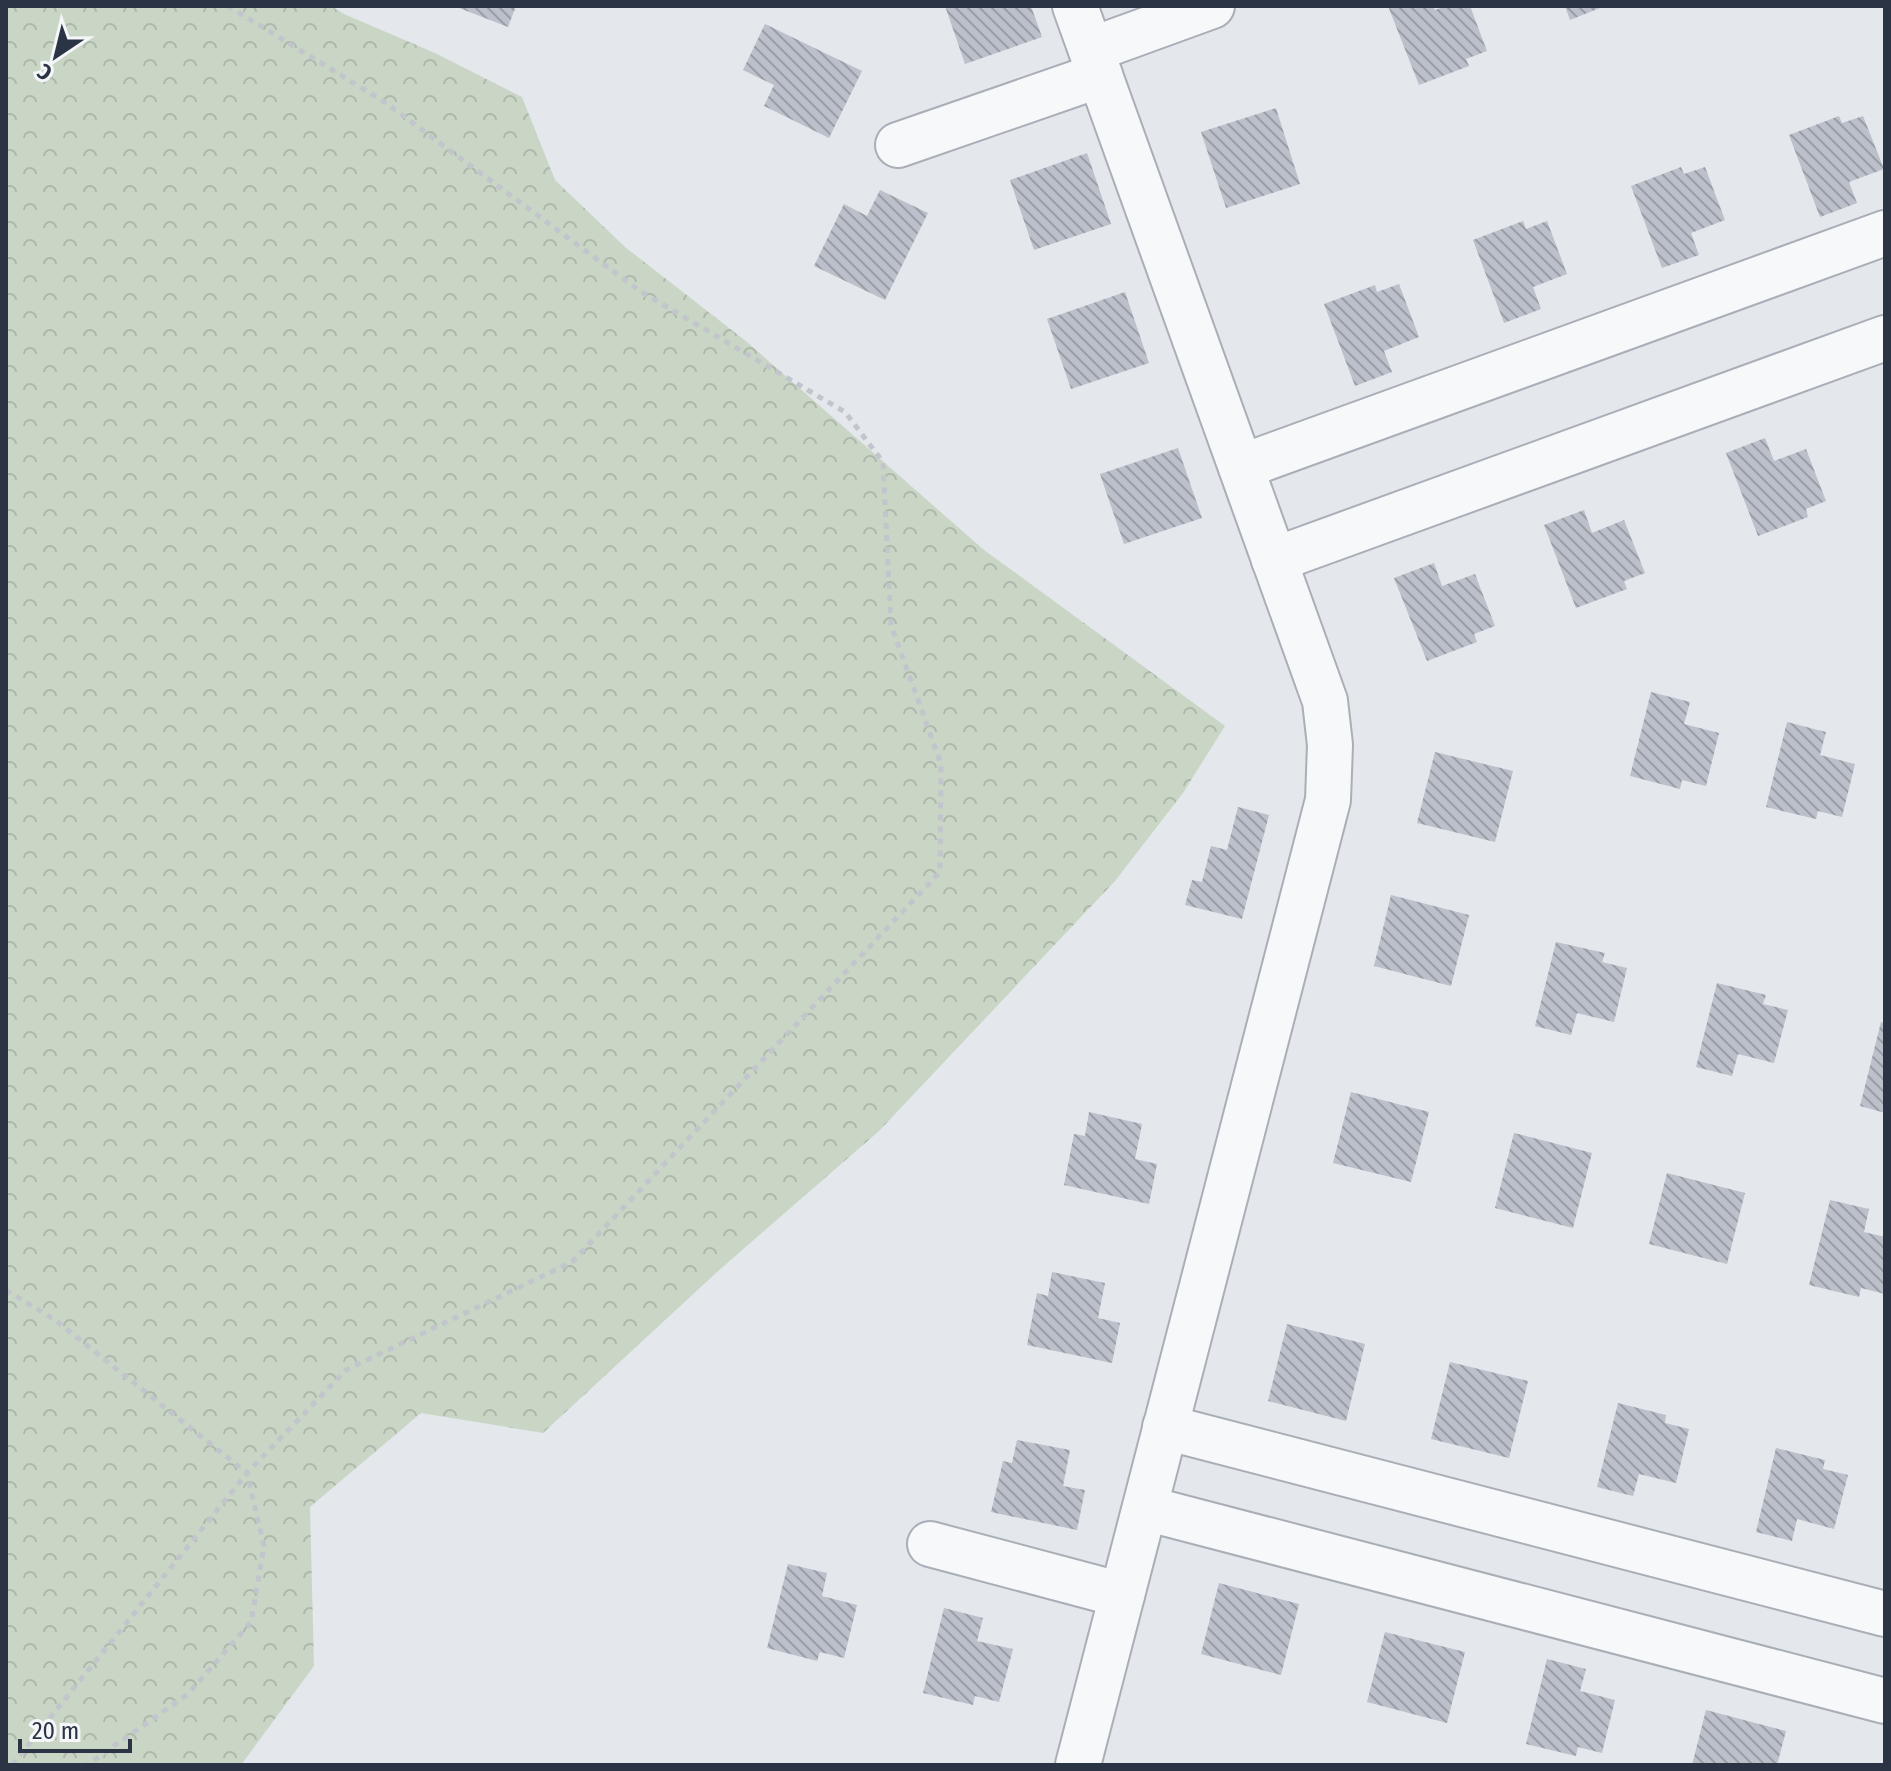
<svg xmlns="http://www.w3.org/2000/svg" width="1891" height="1771" viewBox="0 0 1891 1771" font-family="'Fira Sans Condensed',sans-serif">
  <style>
    .forest { fill: url(#forest-crowns) }
    .building { fill: url(#building-back-hatch) }
    .lines { fill: none; stroke-linecap: round; stroke-linejoin: round }
    .minor-casing { stroke: #a9aeb7; stroke-width: 48 }
    .path { stroke: #c2c5cb; stroke-width: 5; stroke-dasharray: 6 6; stroke-linecap: butt }
    .minor { stroke: #f7f8fa; stroke-width: 44 }
  </style>
  <defs>
    <pattern id="forest-crowns" width="20" height="18" patternUnits="userSpaceOnUse" patternTransform="scale(2)"><rect width="20" height="18" fill="#c9d6c5"/><path d="M2 6a3 3 0 1 1 6 0M12 15a3 3 0 1 1 6 0" fill="none" stroke="#adb8ab"/></pattern>
    <pattern id="building-back-hatch" width="6" height="6" patternUnits="userSpaceOnUse" patternTransform="scale(2)"><rect width="6" height="6" fill="#bbc0ca"/><path d="M-1 5l2 2M0 0l6 6M5-1l2 2" fill="none" stroke="#989da6"/></pattern>
  </defs>
  <rect width="100%" height="100%" fill="#e4e7ec"/>
  <polygon class="forest" points="6,6 331,6 344,14 435,53 522,97 555,180 625,247 747,342 984,550 1225,726 1183,793 1115,881 879,1131 717,1272 543,1433 421,1413 310,1507 314,1666 241,1765 6,1765"/>
  <g class="building">
    <polygon points="454,6 516,6 508,27"/>
    <polygon points="945,6 1031,6 1042,37 965,64"/>
    <polygon points="1388,6 1433,6 1435,10 1446,6 1470,6 1487,51 1466,59 1469,66 1419,85"/>
    <polygon points="1565,6 1605,6 1570,20"/>
    <polygon points="765,24 862,71 829,138 764,106 774,85 743,70"/>
    <polygon points="1276,108 1300,184 1226,208 1201,132"/>
    <polygon points="1839,116 1842,123 1863,116 1884,169 1849,182 1857,203 1820,217 1789,135"/>
    <polygon points="1087,153 1111,224 1034,250 1010,180"/>
    <polygon points="1681,167 1684,174 1705,167 1725,220 1691,233 1699,255 1662,268 1631,186"/>
    <polygon points="880,190 928,213 885,300 814,266 844,204 867,216"/>
    <polygon points="1523,221 1526,229 1547,221 1567,274 1533,287 1541,309 1504,323 1473,240"/>
    <polygon points="1399,284 1419,337 1384,351 1392,372 1355,386 1324,304 1375,285 1377,292"/>
    <polygon points="1125,292 1149,363 1071,389 1047,319"/>
    <polygon points="1765,438 1774,461 1806,449 1826,501 1806,509 1808,517 1758,536 1726,453"/>
    <polygon points="1178,448 1202,518 1124,544 1100,474"/>
    <polygon points="1584,510 1592,533 1624,520 1645,573 1624,581 1627,589 1576,608 1544,525"/>
    <polygon points="1434,563 1442,586 1475,574 1495,626 1474,634 1477,642 1427,661 1394,578"/>
    <polygon points="1651,692 1690,702 1684,724 1719,733 1706,786 1682,780 1680,789 1630,776"/>
    <polygon points="1787,722 1826,732 1820,755 1855,764 1842,817 1818,811 1816,819 1766,807"/>
    <polygon points="1435,752 1513,771 1495,842 1417,823"/>
    <polygon points="1238,807 1269,815 1242,919 1185,905 1192,880 1202,882 1211,846 1227,850"/>
    <polygon points="1391,895 1469,915 1451,986 1374,966"/>
    <polygon points="1556,942 1605,953 1602,962 1627,968 1614,1022 1577,1013 1571,1035 1535,1026"/>
    <polygon points="1717,983 1766,995 1763,1004 1788,1010 1774,1063 1738,1054 1732,1076 1696,1067"/>
    <polygon points="1881,1022 1885,1023 1885,1113 1860,1106"/>
    <polygon points="1351,1092 1429,1112 1411,1182 1333,1163"/>
    <polygon points="1089,1112 1142,1124 1135,1159 1157,1164 1149,1204 1064,1185 1074,1134 1085,1136"/>
    <polygon points="1514,1133 1592,1153 1573,1228 1495,1208"/>
    <polygon points="1667,1173 1745,1193 1727,1264 1649,1244"/>
    <polygon points="1830,1200 1869,1209 1864,1232 1885,1237 1885,1294 1861,1288 1859,1297 1809,1285"/>
    <polygon points="1052,1272 1105,1283 1098,1318 1120,1323 1112,1363 1027,1345 1037,1293 1048,1296"/>
    <polygon points="1287,1324 1365,1344 1346,1421 1268,1401"/>
    <polygon points="1450,1362 1528,1381 1509,1458 1431,1439"/>
    <polygon points="1618,1403 1666,1415 1665,1423 1689,1429 1676,1483 1639,1474 1633,1496 1597,1487"/>
    <polygon points="1017,1440 1070,1450 1063,1486 1085,1490 1077,1530 991,1512 1003,1461 1012,1463"/>
    <polygon points="1776,1448 1825,1460 1823,1469 1848,1475 1834,1529 1797,1519 1792,1541 1756,1532"/>
    <polygon points="788,1564 827,1573 822,1596 857,1605 844,1658 820,1652 817,1661 767,1648"/>
    <polygon points="1219,1583 1299,1604 1281,1675 1201,1654"/>
    <polygon points="944,1608 983,1618 977,1641 1013,1649 999,1702 975,1696 973,1705 923,1693"/>
    <polygon points="1385,1632 1465,1652 1447,1723 1367,1702"/>
    <polygon points="1547,1659 1586,1669 1580,1691 1615,1700 1602,1753 1578,1747 1576,1756 1526,1744"/>
    <polygon points="1706,1710 1786,1731 1777,1765 1692,1765"/>
  </g>
  <g class="lines">
    <g class="minor-casing">
      <g id="minor">
        <polyline points="1075,6 1325,701 1330,745 1328,800 1078,1765"/>
        <polyline points="1091,50 1212,6"/>
        <polyline points="898,145 1100,75"/>
        <polyline points="1241,467 1885,233"/>
        <polyline points="1274,560 1885,338"/>
        <polyline points="1165,1427 1885,1614"/>
        <polyline points="1145,1508 1885,1701"/>
        <polyline points="930,1544 1122,1595"/>
      </g>
    </g>
    <g class="path">
      <polyline points="6,1290 55,1320 247,1473 264,1546 251,1622 188,1694 87,1765"/>
      <polyline points="12,1765 247,1473 346,1370 572,1262 940,872 941,764 891,625 883,462 845,412 640,291 383,101 228,6"/>
    </g>
    <use href="#minor" class="minor"/>
  </g>
  <rect width="1891" height="1771" fill="none" stroke="#2b3445" stroke-width="16"/>
  <g transform="translate(56 56) rotate(215)" stroke="#f4f6f9" stroke-width="6" paint-order="stroke">
  <path d="M0-6L14 30L0 20L-14 30Z" fill="#2b3445"/>
  <text y="-12" font-size="22" font-weight="bold" text-anchor="middle" fill="#2b3445">С</text>
  </g>
  <path d="M20 1739v12h110v-12" fill="none" stroke="#2b3445" stroke-width="4"/>
  <text x="32" y="1739" font-size="24" fill="#2b3445" stroke="#f4f6f9" stroke-width="6" paint-order="stroke">20 m</text>
</svg>
